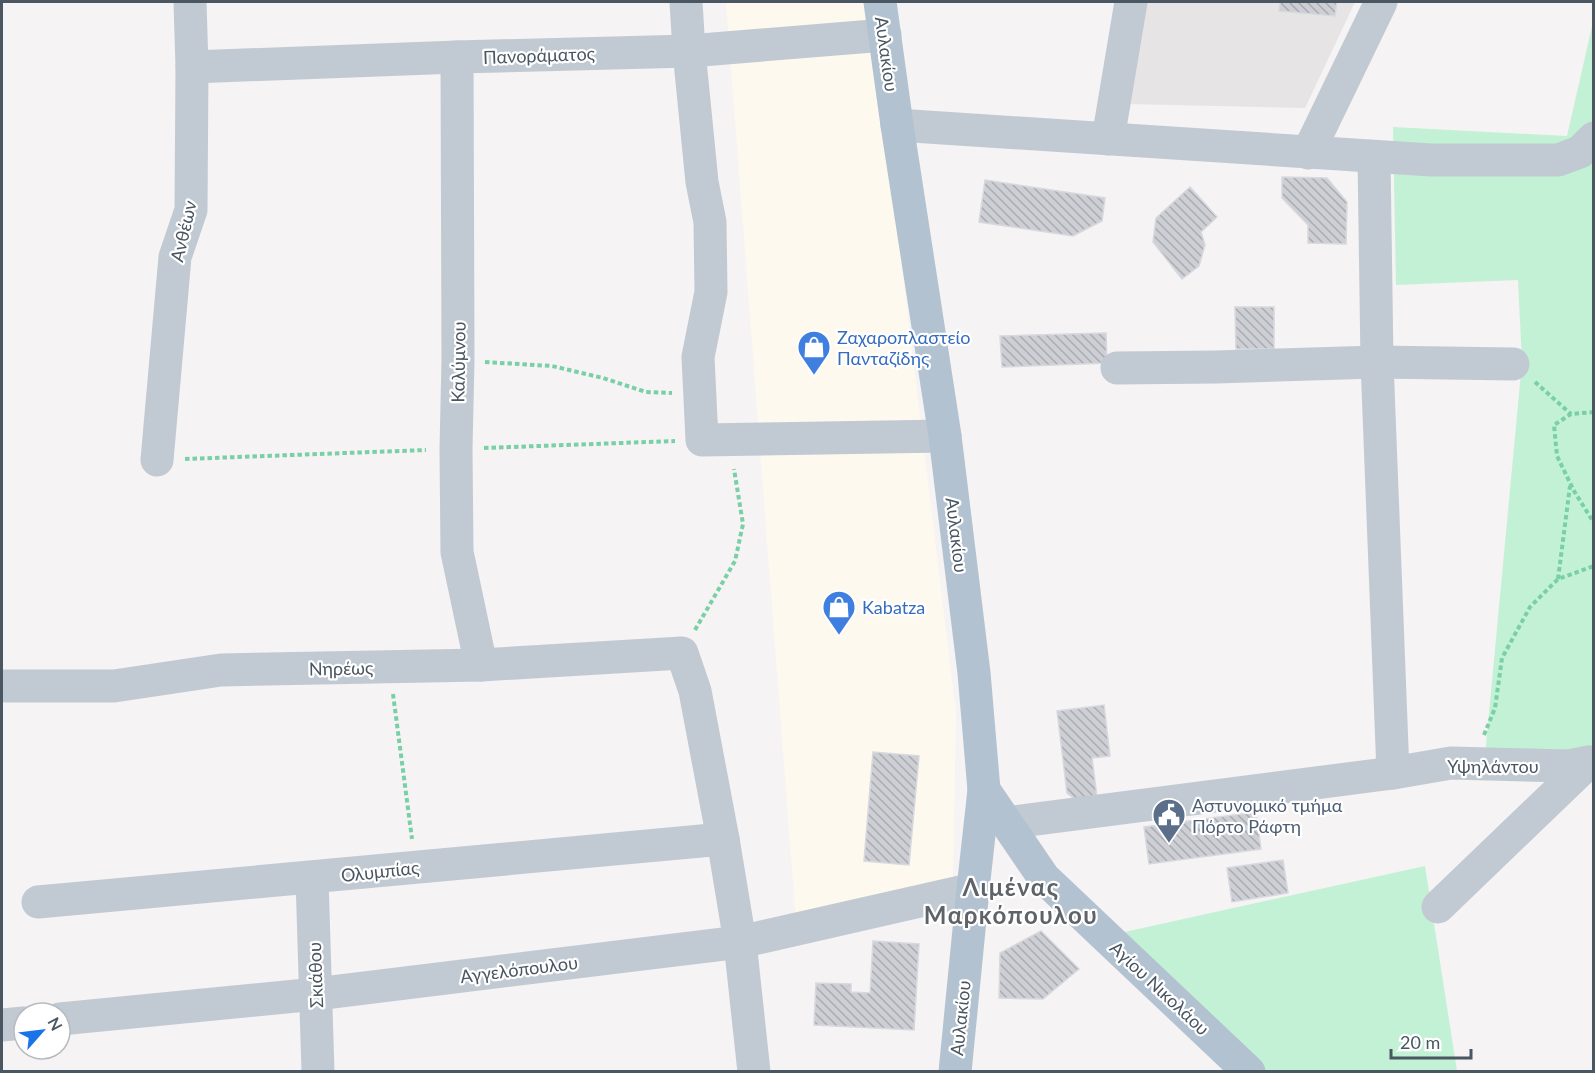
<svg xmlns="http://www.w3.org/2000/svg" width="1595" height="1073" viewBox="0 0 1595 1073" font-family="Lato,sans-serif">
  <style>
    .commercial { fill: #fdf9ef }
    .education { fill: #e6e4e5 }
    .grass { fill: #c3f1d5 }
    .building { fill: url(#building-back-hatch); stroke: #d7d9de; stroke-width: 1.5 }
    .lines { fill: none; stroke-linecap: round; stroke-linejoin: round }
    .path { stroke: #7ad0a6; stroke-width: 4; stroke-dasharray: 4.5 3; stroke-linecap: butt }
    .minor { stroke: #c1cad2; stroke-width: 33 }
    .major { stroke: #b3c2d1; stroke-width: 33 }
    .labels { text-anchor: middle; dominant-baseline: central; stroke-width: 4.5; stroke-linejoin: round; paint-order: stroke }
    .street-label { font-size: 18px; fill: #4a5661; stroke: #fff }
    .shop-label { font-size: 18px; fill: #366cbe; stroke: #fff; text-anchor: start }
    .service-label { font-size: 18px; fill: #4e5e75; stroke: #fff; text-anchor: start }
    .district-label { font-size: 24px; font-weight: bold; letter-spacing: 1.5px; fill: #5f6368; stroke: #fff }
  </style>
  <defs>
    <pattern id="building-back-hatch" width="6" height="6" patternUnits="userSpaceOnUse" patternTransform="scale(1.5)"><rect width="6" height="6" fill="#cdcfd5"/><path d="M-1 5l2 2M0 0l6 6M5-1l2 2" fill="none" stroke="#a8abb0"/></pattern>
  </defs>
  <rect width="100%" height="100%" fill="#f5f3f3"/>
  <polygon class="commercial" points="726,2 870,2 956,713 953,877 796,923"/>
  <polygon class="education" points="1144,2 1355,2 1305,108 1127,104"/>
  <g class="grass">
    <polygon points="1593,22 1593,753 1485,756 1522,362 1518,280 1396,285 1393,127 1567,136"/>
    <polygon points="1425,866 1457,1071 1265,1071 1120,933"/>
  </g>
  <g class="building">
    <polygon points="1280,2 1337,2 1335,16 1279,11"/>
    <polygon points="1282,177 1327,178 1347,202 1346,244 1308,243 1308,225 1282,198"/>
    <polygon points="985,180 1105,198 1102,221 1073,236 979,222"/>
    <polygon points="1190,187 1217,217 1201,232 1205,245 1199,266 1182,279 1153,242 1156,218"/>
    <polygon points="1235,307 1274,307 1274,349 1236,349"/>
    <polygon points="1106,333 1107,363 1002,367 1000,336"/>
    <polygon points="1104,705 1110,756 1092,758 1097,797 1076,800 1067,793 1057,711"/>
    <polygon points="873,752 919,756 909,865 864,861"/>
    <polygon points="1256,812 1261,849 1149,864 1144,827"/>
    <polygon points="1283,860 1288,893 1232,902 1227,868"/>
    <polygon points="1041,931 1079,969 1043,999 999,998 1000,953"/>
    <polygon points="873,941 919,944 914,1030 814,1025 816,983 851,984 851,992 870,993"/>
  </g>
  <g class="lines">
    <g class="path">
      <polyline points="485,362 552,366 603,378 646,392 672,393"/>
      <polyline points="1535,382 1571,414"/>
      <polyline points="1594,412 1571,414 1554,425 1557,456 1574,491 1594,523"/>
      <polyline points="484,448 675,441"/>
      <polyline points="185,459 426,450"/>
      <polyline points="1558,579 1570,486"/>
      <polyline points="695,630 735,561 743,524 734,469"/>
      <polyline points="393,694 412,839"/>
      <polyline points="1484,735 1495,708 1502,658 1530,607 1558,579 1594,566"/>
    </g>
    <g class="minor">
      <polyline points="686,2 689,51 702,182 710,222 711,292 698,357 702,440 945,436"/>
      <polyline points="457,57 458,360 456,449 457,552 481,665"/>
      <polyline points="192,67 457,57 689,51 885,35"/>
      <polyline points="897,125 1431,160 1558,160 1580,152 1594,138"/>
      <polyline points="1108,139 1131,2"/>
      <polyline points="1308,153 1381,2"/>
      <polyline points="1374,157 1377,362 1393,773"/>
      <polyline points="1117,368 1216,367 1377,362 1513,364"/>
      <polyline points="157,460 175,257 191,210 192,67 190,2"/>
      <polyline points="2,686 114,686 221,670 481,665 682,653 695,691 723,839 740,942 754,1072"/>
      <polyline points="1006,823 1393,773 1451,763 1568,766 1589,762 1594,763"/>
      <polyline points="312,878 318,1072"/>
      <path d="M38 902C266 882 494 860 723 839"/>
      <polyline points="1438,907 1589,762"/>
      <polyline points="60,1019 316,994 740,942 973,889"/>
      <polyline points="2,1025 24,1023"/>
    </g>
    <g class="major">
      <polyline points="880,2 897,125 945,436 974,673 984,790 973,889 955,1072"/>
      <polyline points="984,790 1044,878 1249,1072"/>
    </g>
  </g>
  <defs>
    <g id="shop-pin" transform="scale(1.725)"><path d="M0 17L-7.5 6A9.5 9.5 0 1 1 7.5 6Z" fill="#3f7fe0" stroke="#fff"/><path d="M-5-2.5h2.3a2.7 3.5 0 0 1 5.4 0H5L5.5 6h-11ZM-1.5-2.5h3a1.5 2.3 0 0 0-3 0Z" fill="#fff"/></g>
    <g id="civic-pin" transform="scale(1.725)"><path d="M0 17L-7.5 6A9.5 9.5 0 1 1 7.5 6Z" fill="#5c6f8a" stroke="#fff"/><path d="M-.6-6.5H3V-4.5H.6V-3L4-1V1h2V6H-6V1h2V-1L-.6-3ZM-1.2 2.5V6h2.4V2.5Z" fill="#fff"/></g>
  </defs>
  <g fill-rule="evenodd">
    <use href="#shop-pin" x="814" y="347"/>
    <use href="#shop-pin" x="839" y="607"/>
    <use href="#civic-pin" x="1169" y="815"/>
  </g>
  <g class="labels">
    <g class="street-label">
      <text transform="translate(887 54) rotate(82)">Αυλακίου</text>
      <text transform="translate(539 55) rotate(-2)">Πανοράματος</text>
      <text transform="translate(183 231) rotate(-77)">Ανθέων</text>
      <text transform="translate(458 362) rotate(-89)">Καλύμνου</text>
      <text transform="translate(957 535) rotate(83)">Αυλακίου</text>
      <text transform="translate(341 668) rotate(-1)">Νηρέως</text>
      <text x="1493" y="766">Υψηλάντου</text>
      <text transform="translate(380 871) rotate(-6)">Ολυμπίας</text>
      <text transform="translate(519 969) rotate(-7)">Αγγελόπουλου</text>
      <text transform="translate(315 975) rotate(-92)">Σκιάθου</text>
      <text transform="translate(1160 988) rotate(43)">Αγίου Νικολάου</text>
      <text transform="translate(960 1018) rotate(-84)">Αυλακίου</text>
    </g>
    <g class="shop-label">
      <text x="837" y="337">Ζαχαροπλαστείο<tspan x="837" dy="21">Πανταζίδης</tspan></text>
      <text x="862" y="607">Kabatza</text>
    </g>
    <g class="service-label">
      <text x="1192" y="805">Αστυνομικό τμήμα<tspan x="1192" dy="21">Πόρτο Ράφτη</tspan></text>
    </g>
    <g class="district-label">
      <text x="1011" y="886">Λιμένας<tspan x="1011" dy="28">Μαρκόπουλου</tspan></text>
    </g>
  </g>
  <rect width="1595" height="1073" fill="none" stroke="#4a5661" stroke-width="6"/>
  <g transform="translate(42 1031) rotate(62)"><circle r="28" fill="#ffffff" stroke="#b7bbc0" stroke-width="1.5"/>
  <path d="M0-4.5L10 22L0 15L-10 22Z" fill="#1a73e8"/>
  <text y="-9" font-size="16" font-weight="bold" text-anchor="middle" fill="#4a5661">N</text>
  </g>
  <path d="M1391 1049v9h80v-9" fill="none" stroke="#4a5661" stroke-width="3"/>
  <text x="1400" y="1049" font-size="18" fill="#4a5661" stroke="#ffffff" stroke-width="4.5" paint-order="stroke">20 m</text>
</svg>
